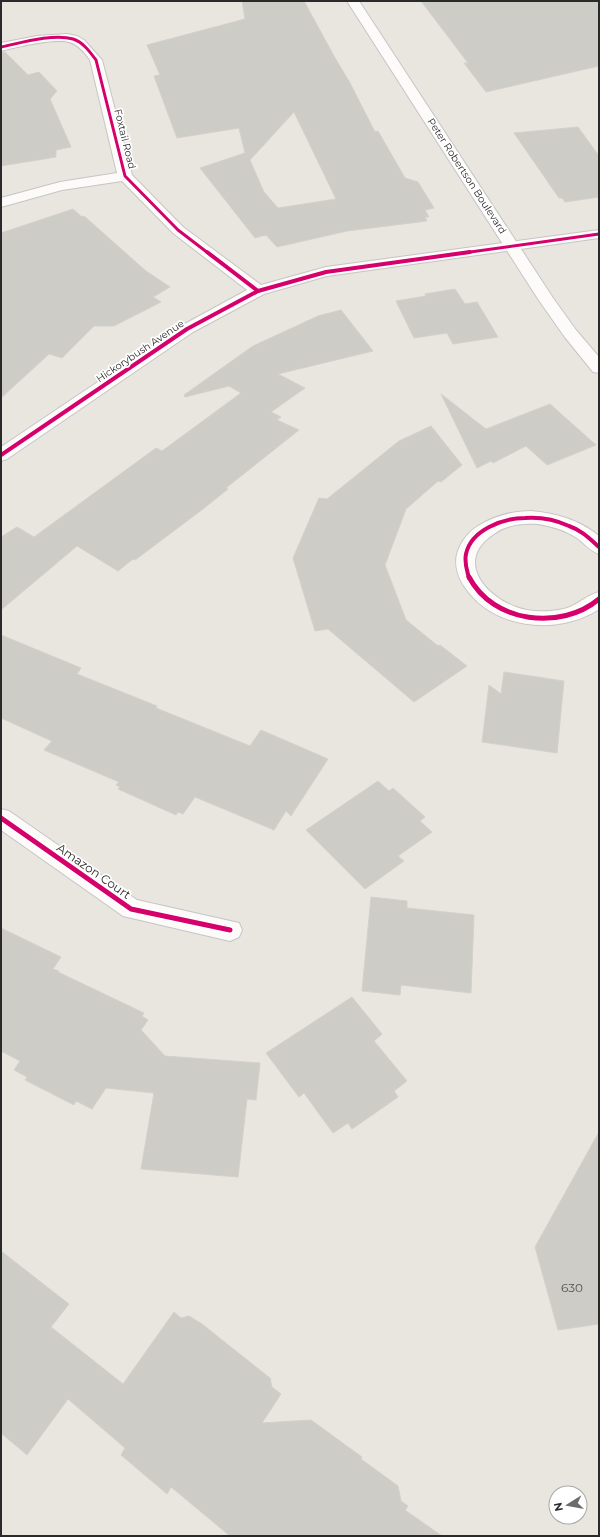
<svg xmlns="http://www.w3.org/2000/svg" width="600" height="1537" viewBox="0 0 600 1537" font-family="Montserrat,sans-serif">
  <style>
    .building { fill: #ceccc7; stroke: #d4d1cc; fill-rule: evenodd }
    .lines { fill: none; stroke-linecap: round; stroke-linejoin: round }
    .street-casing { stroke: #c6c5c6; stroke-width: 2 }
    .secondary-casing { stroke: #c6c5c6; stroke-width: 2 }
    .street { fill: #fcfbfa; fill-rule: evenodd }
    .secondary { fill: #fcfbfa; fill-rule: evenodd }
    .cycleway-far2-casing { stroke: #fff; stroke-width: 4.5 }
    .cycleway-far1-casing { stroke: #fff; stroke-width: 6 }
    .cycleway-casing { stroke: #fff; stroke-width: 8 }
    .cycleway-far2 { stroke: #d6006c; stroke-width: 3 }
    .cycleway-far1 { stroke: #d6006c; stroke-width: 4 }
    .cycleway { stroke: #d6006c; stroke-width: 5 }
    .labels { text-anchor: middle; dominant-baseline: central; stroke-width: 3.5; stroke-linejoin: round; paint-order: stroke }
    .far-street-label { font-size: 10px; fill: #2a2a2a; stroke: #fff }
    .street-label { font-size: 12px; fill: #2a2a2a; stroke: #fff }
    .near-number-label { font-size: 12px; fill: #555453 }
  </style>
  <rect width="100%" height="100%" fill="#e9e6e0"/>
  <g class="building">
    <path d="M242 1H304L334 56 350 83 375 132 378 131 405 178 418 182 434 208 425 210 429 217H425L427 221 347 231 277 247 266 235 255 238 200 168 245 153 239 128 177 138 154 76 160 75 147 45 245 19ZM294 112 336 199 278 208 264 192 250 160Z"/>
    <polygon points="421,1 599,1 599,66 486,92 464,63 468,63"/>
    <polygon points="1,52 5,52 28,75 39,72 57,91 50,99 71,147 56,150 56,157 1,166"/>
    <polygon points="578,127 599,156 599,197 565,202 562,198 559,198 514,133"/>
    <polygon points="73,209 82,217 84,216 146,271 170,287 153,297 161,302 114,326 94,326 62,358 49,354 1,398 1,233"/>
    <polygon points="455,289 465,304 477,302 498,337 453,344 447,333 414,338 396,301 426,296 425,294"/>
    <polygon points="341,310 373,351 278,374 305,388 271,412 281,417 277,420 299,430 226,488 228,489 203,509 135,560 133,559 118,571 77,546 1,610 1,537 17,527 34,537 156,448 162,451 241,393 229,386 185,397 184,395 253,346 318,316"/>
    <polygon points="441,394 486,429 550,404 596,445 547,465 526,446 493,463 491,461 477,468"/>
    <polygon points="431,426 462,465 441,482 438,481 406,509 385,565 406,620 438,646 440,645 467,666 414,702 328,629 315,631 293,558 319,498 327,499 399,441"/>
    <polygon points="1,635 81,668 77,674 157,706 156,708 250,746 261,730 328,759 291,816 286,811 274,830 195,797 183,814 178,812 176,815 118,789 120,787 116,785 119,782 44,750 52,741 1,718"/>
    <polygon points="504,672 564,681 557,753 482,742 489,685 501,694"/>
    <polygon points="378,781 389,791 393,788 425,817 420,821 432,832 398,856 404,861 365,889 306,830"/>
    <polygon points="371,897 407,901 407,908 474,915 471,993 401,985 400,995 362,991"/>
    <polygon points="1,928 61,957 53,969 59,971 58,972 144,1013 142,1016 148,1020 141,1030 165,1056 260,1063 256,1100 247,1099 238,1177 141,1169 154,1093 106,1088 92,1109 76,1101 74,1105 25,1080 27,1077 14,1070 20,1061 1,1051"/>
    <polygon points="352,997 382,1034 374,1041 407,1081 394,1091 398,1097 352,1129 348,1123 333,1133 304,1093 299,1097 266,1053"/>
    <polygon points="599,1132 599,1324 558,1330 535,1247"/>
    <polygon points="1,1251 69,1304 51,1327 123,1384 174,1312 181,1318 189,1316 202,1324 270,1378 272,1387 281,1394 262,1423 311,1420 362,1457 361,1459 398,1486 401,1501 408,1506 405,1510 442,1536 230,1536 171,1487 167,1494 121,1455 125,1448 68,1399 27,1455 1,1433"/>
  </g>
  <g class="lines">
    <g class="street-casing">
      <g id="street">
        <path d="M67 34 77 36 84 40 102 60 132 175 183 227 261 285 326 267 599 230V238L327 276 264 294 193 332 7 459 1 461V447L181 326 247 290 173 233 122 181 62 190 1 207V198L60 182 117 173 90 60C85 53 78 44 69 42 53 38 17 47 1 51V43L37 36Z"/>
        <path d="M531 511C555 513 580 520 599 536V554C590 551 585 544 577 538 565 530 551 526 537 524 522 523 506 525 494 534 455 559 483 595 516 607 529 612 545 612 558 610 576 608 584 596 599 592L598 610C556 636 492 629 464 586 456 573 453 560 460 546 464 538 470 531 478 526 494 516 513 511 531 511Z"/>
        <polygon points="1,809 9,811 137,900 239,923 242,930 239,937 230,941 123,916 1,830"/>
      </g>
    </g>
    <g class="secondary-casing">
      <polygon id="secondary" points="347,1 359,1 553,298 576,330 599,357 599,373 593,372 564,336 538,299"/>
    </g>
    <use href="#street" class="street"/>
    <use href="#secondary" class="secondary"/>
    <g class="cycleway-far2-casing">
      <g id="cycleway-far2">
        <path d="M1 47C20 43 54 33 73 39 83 42 90 52 96 60L125 176 178 230 208 253"/>
        <polyline points="463,253 599,234"/>
      </g>
    </g>
    <g class="cycleway-far1-casing">
      <g id="cycleway-far1">
        <polyline points="207,252 258,291"/>
        <polyline points="1,455 187,329 258,291 326,272 470,252"/>
        <path d="M469 578C467 570 464 563 466 554 471 530 503 518 525 518 539 517 556 520 569 526 581 530 590 539 599 547"/>
      </g>
    </g>
    <g class="cycleway-casing">
      <g id="cycleway">
        <path d="M469 577C493 623 561 631 599 599"/>
        <polyline points="1,818 131,909 230,930"/>
      </g>
    </g>
    <use href="#cycleway-far2" class="cycleway-far2"/>
    <use href="#cycleway-far1" class="cycleway-far1"/>
    <use href="#cycleway" class="cycleway"/>
  </g>
  <g class="labels">
    <g class="far-street-label">
      <text transform="translate(125 139) rotate(76)">Foxtail Road</text>
      <text transform="translate(467 176) rotate(57)">Peter Robertson Boulevard</text>
      <text transform="translate(140 351) rotate(-34)">Hickorybush Avenue</text>
    </g>
    <g class="street-label">
      <text transform="translate(94 871) rotate(35)">Amazon Court</text>
    </g>
    <g class="near-number-label">
      <text x="572" y="1287">630</text>
    </g>
  </g>
  <rect width="600" height="1537" fill="none" stroke="#2a2a2a" stroke-width="4"/>
  <g transform="translate(568 1505) rotate(259)"><circle r="19" fill="#ffffff" stroke="#aaaaaa"/>
  <path d="M0-3L7 15L0 10L-7 15Z" fill="#6d6c6a"/>
  <text y="-6" font-size="11" font-weight="bold" text-anchor="middle" fill="#2a2a2a">N</text>
  </g>
</svg>
